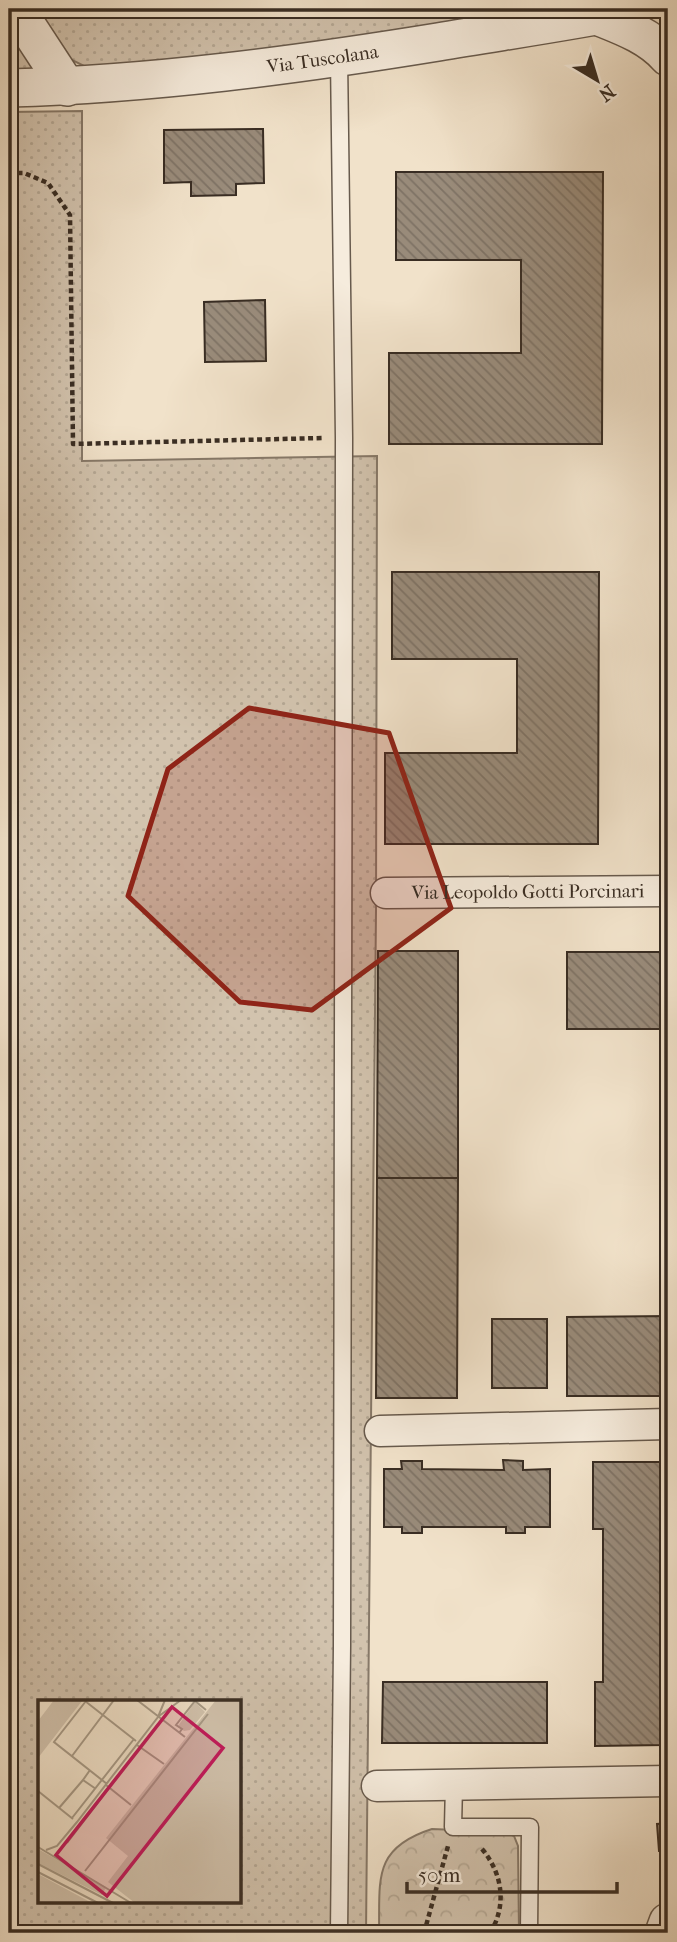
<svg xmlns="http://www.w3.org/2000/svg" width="677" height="1942" viewBox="0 0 677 1942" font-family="'IM FELL French Canon',serif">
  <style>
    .grass { fill: url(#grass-dots); stroke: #867868; stroke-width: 2; fill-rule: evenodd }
    .park { fill: url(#park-crowns); stroke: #867868; stroke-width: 2 }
    .building { fill: url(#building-back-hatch); stroke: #392d23; stroke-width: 2 }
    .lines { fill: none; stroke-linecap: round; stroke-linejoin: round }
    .service-casing { stroke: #675a4d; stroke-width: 19 }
    .minor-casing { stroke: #675a4d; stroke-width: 33 }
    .tertiary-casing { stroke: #675a4d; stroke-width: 40 }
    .path { stroke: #392d23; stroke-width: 4.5; stroke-dasharray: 5 3.5; stroke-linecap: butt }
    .service { stroke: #f6ecdd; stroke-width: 16 }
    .minor { stroke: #f6ecdd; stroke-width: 30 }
    .tertiary { stroke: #f6ecdd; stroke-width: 37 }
    .marked { fill: #8f2418; fill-opacity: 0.2; stroke: #8f2418; stroke-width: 5; stroke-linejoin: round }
    .labels { text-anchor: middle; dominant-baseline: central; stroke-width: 5; stroke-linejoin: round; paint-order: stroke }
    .street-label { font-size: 19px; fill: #392d23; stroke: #f6ecdd }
    .inset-road { fill: none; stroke: #a79a87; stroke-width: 2 }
    .view { fill: #c2185b; fill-opacity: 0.15; stroke: #c2185b; stroke-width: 3.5 }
    .inset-edge { fill: none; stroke: #392d23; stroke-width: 3.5 }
  </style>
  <defs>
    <pattern id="grass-dots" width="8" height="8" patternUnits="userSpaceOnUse" patternTransform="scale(1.75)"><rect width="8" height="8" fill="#d2c3ae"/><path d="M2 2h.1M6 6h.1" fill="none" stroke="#b5a895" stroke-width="1.8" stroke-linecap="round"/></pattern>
    <pattern id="park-crowns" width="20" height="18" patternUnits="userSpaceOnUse" patternTransform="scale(1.75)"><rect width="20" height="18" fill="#d2c3ae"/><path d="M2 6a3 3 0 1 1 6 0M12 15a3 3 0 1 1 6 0" fill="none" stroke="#b5a895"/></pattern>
    <pattern id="building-back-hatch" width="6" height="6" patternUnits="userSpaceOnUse" patternTransform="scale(1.75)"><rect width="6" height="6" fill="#998b7a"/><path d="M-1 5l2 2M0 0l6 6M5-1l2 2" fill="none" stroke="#7e7264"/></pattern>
  </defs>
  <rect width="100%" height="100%" fill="#f1e2ca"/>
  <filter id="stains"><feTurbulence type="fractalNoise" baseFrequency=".00286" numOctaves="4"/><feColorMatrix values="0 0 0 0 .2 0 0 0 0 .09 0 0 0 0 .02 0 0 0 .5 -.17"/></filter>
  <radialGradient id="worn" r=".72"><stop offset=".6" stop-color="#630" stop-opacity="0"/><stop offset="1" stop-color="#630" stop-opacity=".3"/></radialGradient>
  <g class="grass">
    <polygon points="32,9 545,9 415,30 211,57 86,67 68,58"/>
    <polygon points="9,28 34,71 9,72"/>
    <path d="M82 111V461L377 456 376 911 366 1933H9V112ZM40 1702H240V1902H40Z"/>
  </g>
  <path class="park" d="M432 1829 505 1832 514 1836 518 1846 519 1933H379C380 1880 372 1848 432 1829Z"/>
  <g class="building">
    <polygon points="263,129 264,183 236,184 236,195 191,196 191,182 164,183 164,130"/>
    <polygon points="396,172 603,172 602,444 389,444 389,353 521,353 521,260 396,260"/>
    <polygon points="265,300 266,361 205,362 204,302"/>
    <polygon points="392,572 599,572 598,844 385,844 385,753 517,753 517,659 392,659"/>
    <polygon points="378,951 458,951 458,1178 377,1178"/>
    <rect x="567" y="952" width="100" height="77"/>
    <polygon points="377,1178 458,1178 457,1398 376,1398"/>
    <polygon points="668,1316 668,1396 567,1396 567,1317"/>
    <rect x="492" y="1319" width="55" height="69"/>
    <polygon points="503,1460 523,1461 523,1470 550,1469 550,1527 525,1527 525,1533 506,1533 506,1527 422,1527 422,1533 402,1533 402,1527 384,1527 384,1469 402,1469 401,1461 422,1461 422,1469 504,1470"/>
    <polygon points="593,1462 665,1462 664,1745 595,1746 595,1682 603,1682 603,1529 593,1529"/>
    <polygon points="383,1682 547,1682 547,1743 382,1743"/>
    <polygon points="668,1823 668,1850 659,1851 657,1824"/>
  </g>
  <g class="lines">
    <g class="service-casing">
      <g id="service">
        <polyline points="454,1784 453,1827 530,1827 529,1933"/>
        <polyline points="339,1933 342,1646 344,438 339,58"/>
      </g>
    </g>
    <g class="minor-casing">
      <g id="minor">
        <path id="s1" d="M386 893 668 891"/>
        <polyline points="380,1431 668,1424"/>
        <polyline points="377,1786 668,1781"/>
      </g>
    </g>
    <g class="tertiary-casing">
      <g id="tertiary">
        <polyline points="16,9 67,87"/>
        <path d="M597 16C622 26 650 36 668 57"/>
        <path id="s2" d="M9 88C153 84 296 65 438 42 503 31 568 22 633 9"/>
        <polyline points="664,1933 668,1922"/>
      </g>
    </g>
    <g class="path">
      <polyline points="9,173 24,173 48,183 70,215 73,444 323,438"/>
      <path d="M482 1849C503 1874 507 1906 490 1933"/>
      <polyline points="424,1933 448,1846"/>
    </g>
    <use href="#service" class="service"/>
    <use href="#minor" class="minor"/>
    <use href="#tertiary" class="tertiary"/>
  </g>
  <path class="marked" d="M249 708 389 733 451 908 312 1010 240 1002 128 896 168 769Z"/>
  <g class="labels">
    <g class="street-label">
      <text stroke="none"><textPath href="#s2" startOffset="315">Via Tuscolana</textPath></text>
      <text stroke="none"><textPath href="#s1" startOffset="142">Via Leopoldo Gotti Porcinari</textPath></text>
    </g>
  </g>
  <g transform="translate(38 1700)">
    <rect width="203" height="203" fill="#f1e2ca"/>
    <path d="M16 0 44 1 0 58V21ZM178 0H203V203H97L70 182 90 156 68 138ZM0 149 68 187 64 195 0 163ZM0 174 39 195 54 203H0Z" fill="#d2c3ae"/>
    <path d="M157 2 167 12 152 30 146 31 140 26Z" fill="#d2c3ae"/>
    <path class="inset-road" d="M99 0 147 37M47 1 98 41M48 1 16 42 69 84M121 16 143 0M141 33 144 29 138 25 157 1 168 10M99 45 126 64M34 56 76 0M52 70 45 80 58 89M68 85 93 105M0 91 35 119M21 108 45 80M34 118 96 39M29 143 65 96M0 147 93 203M8 150 19 146 39 122 120 17 127 0M0 164 75 203M47 171 170 14M0 172 60 203"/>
    <path class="view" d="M134 7 185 48 69 196 18 155Z"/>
    <rect width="203" height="203" class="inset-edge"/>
  </g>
  <rect width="677" height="1942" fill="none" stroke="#f1e2ca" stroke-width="35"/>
  <rect x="10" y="10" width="656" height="1921" fill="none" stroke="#392d23" stroke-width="3.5"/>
  <rect x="18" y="18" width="642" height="1907" fill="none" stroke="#392d23" stroke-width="2"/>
  <g transform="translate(597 80) rotate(142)" stroke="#f6ecdd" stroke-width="5" paint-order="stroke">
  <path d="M0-5L12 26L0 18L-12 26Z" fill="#392d23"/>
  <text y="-10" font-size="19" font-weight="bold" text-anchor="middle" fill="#392d23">N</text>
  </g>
  <path d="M407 1882v10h210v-10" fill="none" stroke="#392d23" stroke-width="3.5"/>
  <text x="418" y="1882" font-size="21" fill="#392d23" stroke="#f6ecdd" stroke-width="5" paint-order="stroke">50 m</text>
  <rect width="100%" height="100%" filter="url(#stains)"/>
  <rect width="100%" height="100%" fill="url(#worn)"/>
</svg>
